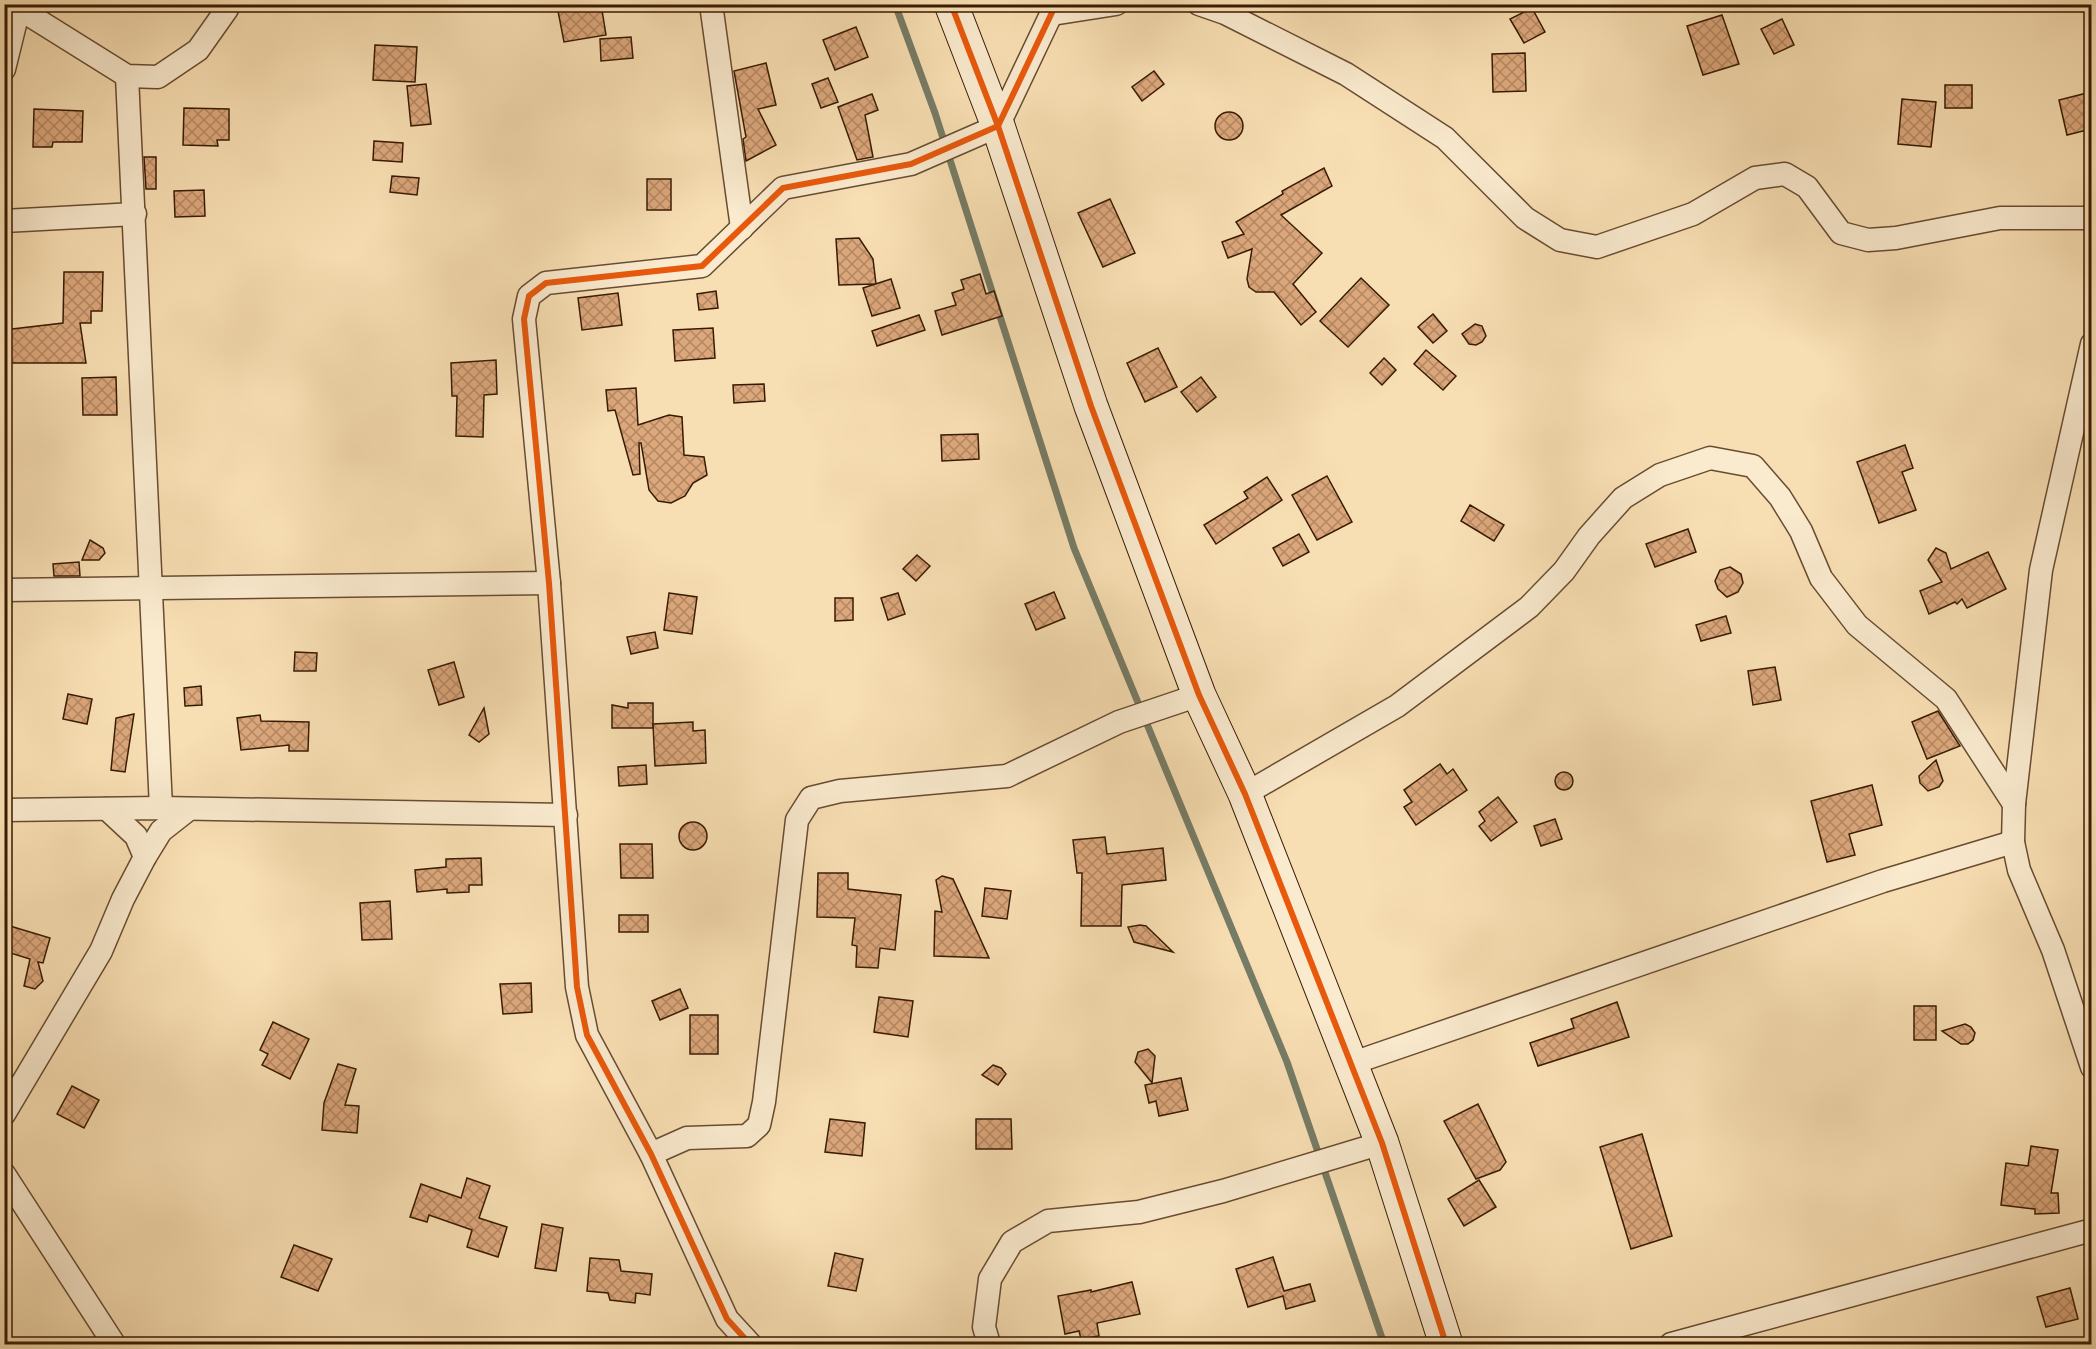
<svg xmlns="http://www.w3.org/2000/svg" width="2096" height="1349" viewBox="0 0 2096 1349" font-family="'IM FELL DW Pica',serif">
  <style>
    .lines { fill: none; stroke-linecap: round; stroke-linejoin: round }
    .stream { stroke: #767c66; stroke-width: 7 }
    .building { fill: url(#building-cross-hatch); stroke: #381b04; stroke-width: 1.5 }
    .street-casing { stroke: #684c30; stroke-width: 25 }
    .secondary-casing { stroke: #381b04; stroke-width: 35 }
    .street { stroke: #faeace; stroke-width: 22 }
    .secondary { stroke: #faeace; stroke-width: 33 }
    .cycleway-casing { stroke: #faeace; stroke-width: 10 }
    .cycleway { stroke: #e8590c; stroke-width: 6 }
  </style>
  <defs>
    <pattern id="building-cross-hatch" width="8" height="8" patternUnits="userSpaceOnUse" patternTransform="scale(1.5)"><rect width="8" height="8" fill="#dca77b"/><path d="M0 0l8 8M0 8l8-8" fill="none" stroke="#b38763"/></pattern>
  </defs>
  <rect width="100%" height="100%" fill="#f8dfb3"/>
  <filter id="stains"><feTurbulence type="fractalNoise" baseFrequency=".00333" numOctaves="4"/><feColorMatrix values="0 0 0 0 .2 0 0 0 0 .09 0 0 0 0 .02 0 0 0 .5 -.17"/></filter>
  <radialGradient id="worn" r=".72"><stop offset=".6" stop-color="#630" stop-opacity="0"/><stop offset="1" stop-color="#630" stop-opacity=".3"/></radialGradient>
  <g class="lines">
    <polyline class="stream" points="895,4 935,113 1074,548 1287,1062 1384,1344"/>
  </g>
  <g class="building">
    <polygon points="601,4 606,35 564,42 558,11"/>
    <polygon points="1532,8 1545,32 1524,43 1510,19"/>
    <polygon points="1722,15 1739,64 1703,75 1687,26"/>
    <polygon points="1782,19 1794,45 1774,54 1761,29"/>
    <polygon points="856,27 868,57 835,70 823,40"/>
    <polygon points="631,37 633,58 601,61 600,39"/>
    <polygon points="375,45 417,47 415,82 373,80"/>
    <polygon points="1525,53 1526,91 1493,92 1492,54"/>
    <polygon points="766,63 776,105 758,109 776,145 746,161 743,139 746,137 734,71"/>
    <polygon points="1154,71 1164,84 1142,101 1132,87"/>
    <polygon points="828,78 838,102 821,108 812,84"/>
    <polygon points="426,84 431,124 411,126 407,86"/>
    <rect x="1945" y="85" width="27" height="23"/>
    <polygon points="2087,93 2091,112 2091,129 2067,135 2059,100"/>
    <polygon points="872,94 878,110 865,115 873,157 857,160 838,107"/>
    <polygon points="1902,99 1936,102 1931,147 1898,144"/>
    <polygon points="184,108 229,109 229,140 217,140 218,146 183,145"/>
    <polygon points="34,109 83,111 82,142 53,142 52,147 33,147"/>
    <circle cx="1229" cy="126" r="14"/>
    <polygon points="374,141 403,143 402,162 373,160"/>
    <polygon points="144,157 156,157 156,189 146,189"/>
    <polygon points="1324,168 1332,186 1281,215 1322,253 1293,284 1316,312 1301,325 1274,292 1256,292 1249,287 1247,279 1252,249 1228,258 1222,242 1244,234 1236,222 1283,194 1282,191"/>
    <polygon points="392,176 419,178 417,195 390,192"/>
    <rect x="647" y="179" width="24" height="31"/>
    <polygon points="204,190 205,216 175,217 174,191"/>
    <polygon points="1110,199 1135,253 1103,267 1078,213"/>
    <polygon points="859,238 873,259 876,284 839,285 836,239"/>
    <polygon points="64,272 103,272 102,311 91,311 91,323 80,323 86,363 4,363 4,330 63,323"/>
    <polygon points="980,274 986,294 994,291 1002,316 942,335 935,311 956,305 952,293 964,289 961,280"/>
    <polygon points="1361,278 1389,305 1348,347 1320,321"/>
    <polygon points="891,279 900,308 872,316 863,288"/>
    <polygon points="716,291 718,308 699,310 697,294"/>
    <polygon points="618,293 622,325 582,330 578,298"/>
    <polygon points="1433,314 1447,331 1433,343 1418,327"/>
    <polygon points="919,315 925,330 877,346 872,331"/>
    <polygon points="1475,324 1482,326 1486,336 1482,342 1476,345 1469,344 1462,334"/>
    <polygon points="713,328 715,358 675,361 673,330"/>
    <polygon points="1158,348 1177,387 1145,402 1127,363"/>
    <polygon points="1426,350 1456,376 1443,390 1414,364"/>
    <polygon points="1384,358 1396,370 1382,385 1370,373"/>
    <polygon points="496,360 497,394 484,395 483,437 456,436 457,396 452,396 451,363"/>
    <polygon points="116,377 117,415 83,415 82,378"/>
    <polygon points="1201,377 1216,397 1197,412 1181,392"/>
    <polygon points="764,384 765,401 734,403 733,385"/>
    <polygon points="636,388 638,425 669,415 682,417 684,455 704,457 707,475 693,483 685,496 671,503 658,501 649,490 641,443 639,443 640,474 633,475 615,410 608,411 606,390"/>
    <polygon points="978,434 979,459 942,461 941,435"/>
    <polygon points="1905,445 1913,468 1902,472 1916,510 1879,523 1857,462"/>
    <polygon points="1327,476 1352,522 1317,540 1292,495"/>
    <polygon points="1267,477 1282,500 1216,544 1204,525 1248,498 1244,492"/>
    <polygon points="1470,505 1504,525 1494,541 1461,521"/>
    <polygon points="1688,529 1696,552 1655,567 1646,544"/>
    <polygon points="1299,534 1309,552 1283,566 1273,548"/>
    <polygon points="90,540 103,548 105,553 99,560 82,560"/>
    <polygon points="1936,548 1946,553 1951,569 1988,552 2006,589 1967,608 1962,599 1957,604 1955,602 1929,614 1920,591 1942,582 1928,560"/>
    <polygon points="917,555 930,566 916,581 903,569"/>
    <polygon points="79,562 80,576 54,576 53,564"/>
    <polygon points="1730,567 1741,574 1743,583 1738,592 1727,597 1718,589 1715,581 1720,570"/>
    <polygon points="1054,592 1065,618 1036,630 1025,604"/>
    <polygon points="669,593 697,597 692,634 664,630"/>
    <polygon points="898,593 905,614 888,620 881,598"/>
    <polygon points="835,598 853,598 853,620 835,621"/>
    <polygon points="1726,616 1731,633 1701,641 1696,625"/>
    <polygon points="655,632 658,648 631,654 627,637"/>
    <polygon points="295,652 317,653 316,671 294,671"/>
    <polygon points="454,662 464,697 439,705 428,670"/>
    <polygon points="1775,667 1781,700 1753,705 1748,671"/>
    <polygon points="201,686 202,705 185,706 184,688"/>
    <polygon points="68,694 92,699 87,724 63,719"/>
    <polygon points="628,703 653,703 653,728 612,728 612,705 628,708"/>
    <polygon points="484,708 489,734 479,742 469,735"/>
    <polygon points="1938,711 1960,746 1927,759 1912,722"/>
    <polygon points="134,714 125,772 111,770 116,718"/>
    <polygon points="260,715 261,721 309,722 308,751 289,751 289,745 241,750 237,718"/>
    <polygon points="693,722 693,731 705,730 706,763 655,766 653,724"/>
    <polygon points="1936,760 1943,781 1939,787 1928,791 1920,783 1919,776"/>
    <polygon points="1440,764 1447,774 1453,769 1467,790 1416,825 1404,807 1412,802 1404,790"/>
    <polygon points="646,765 647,784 619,786 618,767"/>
    <circle cx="1564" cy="781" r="9"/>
    <polygon points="1872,785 1882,825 1849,834 1855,855 1827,862 1811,801"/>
    <polygon points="1498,797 1517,822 1491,841 1479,826 1485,821 1479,812"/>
    <polygon points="1555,819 1562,839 1541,846 1534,826"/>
    <circle cx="693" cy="836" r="14"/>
    <polygon points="1105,837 1107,854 1163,848 1166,880 1122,885 1121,926 1081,926 1082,873 1077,873 1073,840"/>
    <polygon points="620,844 652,844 653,878 621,878"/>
    <polygon points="481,858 482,885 469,885 469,892 447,893 447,889 417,892 415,870 446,867 446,859"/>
    <polygon points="818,873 848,873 848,889 901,895 895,950 880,948 878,968 856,967 857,946 852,945 855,918 817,917"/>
    <polygon points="942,876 953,879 989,958 934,956 935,911 942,912 936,880"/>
    <polygon points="985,888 1011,891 1007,919 982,916"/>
    <polygon points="390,901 392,939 362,940 360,903"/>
    <rect x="619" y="915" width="29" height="17"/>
    <polygon points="1140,925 1146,926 1173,952 1134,942 1128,927"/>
    <polygon points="10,926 50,938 43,963 38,962 43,981 35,989 24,986 30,959 4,951"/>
    <polygon points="531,983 532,1012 503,1014 500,984"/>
    <polygon points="680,989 688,1008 660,1020 652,1001"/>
    <polygon points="879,997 913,1001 908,1037 874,1032"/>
    <polygon points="1617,1002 1629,1037 1538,1066 1530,1043 1574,1028 1571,1019"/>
    <rect x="1914" y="1006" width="22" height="34"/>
    <rect x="690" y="1015" width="28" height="39"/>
    <polygon points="273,1022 309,1039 290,1079 262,1065 268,1054 260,1050"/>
    <polygon points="1965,1024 1971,1027 1975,1033 1973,1040 1968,1044 1961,1044 1942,1031"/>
    <polygon points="1148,1049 1155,1056 1152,1083 1135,1062 1138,1052"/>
    <polygon points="338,1064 356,1069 345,1105 359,1106 357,1133 322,1130 324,1103"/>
    <polygon points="993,1065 1001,1068 1006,1074 998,1085 982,1075"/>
    <polygon points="1181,1078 1188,1110 1159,1116 1156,1101 1149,1103 1145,1085"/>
    <polygon points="72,1086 99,1100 84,1128 57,1114"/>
    <polygon points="1478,1104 1506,1162 1500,1170 1476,1179 1444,1121"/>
    <polygon points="830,1119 865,1123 862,1156 825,1152"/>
    <polygon points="976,1119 1011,1119 1012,1149 976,1149"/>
    <polygon points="1642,1134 1672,1236 1631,1249 1600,1147"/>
    <polygon points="2031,1146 2058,1150 2051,1193 2058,1193 2059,1213 2035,1214 2035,1209 2001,1205 2006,1163 2028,1166"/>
    <polygon points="467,1178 490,1186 479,1218 507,1227 498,1257 467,1247 472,1230 429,1215 427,1222 410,1217 421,1184 461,1198"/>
    <polygon points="1479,1180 1496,1207 1464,1226 1448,1199"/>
    <polygon points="542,1224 563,1228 556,1271 535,1268"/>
    <polygon points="294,1245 332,1259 318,1291 281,1277"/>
    <polygon points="835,1253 863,1259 856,1291 828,1286"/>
    <polygon points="1273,1257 1284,1291 1310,1284 1315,1301 1286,1309 1283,1296 1248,1307 1236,1269"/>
    <polygon points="590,1258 619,1260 621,1271 652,1274 650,1295 636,1293 635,1303 610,1300 608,1293 587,1291"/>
    <polygon points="1132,1282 1140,1314 1097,1323 1099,1336 1081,1339 1079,1331 1065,1334 1058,1296 1091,1290 1091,1292"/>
    <polygon points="2070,1288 2078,1319 2046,1327 2037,1297"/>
  </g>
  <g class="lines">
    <g class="street-casing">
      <g id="street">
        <polyline points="8,4 18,8 127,76 158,77 198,50 227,9 227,4"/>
        <polyline points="711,4 742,228"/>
        <polyline points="1199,4 1225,13 1346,74 1445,138 1525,218 1560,240 1597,247 1693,214 1755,178 1785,174 1807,187 1841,233 1868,240 1896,238 2000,218 2092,218"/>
        <polyline points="1052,14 1116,4"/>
        <polyline points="4,69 20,4"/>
        <polyline points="127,76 161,808"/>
        <polyline points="4,221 135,214"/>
        <polyline points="2092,344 2041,570 2014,804 2013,842 2019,870 2053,950 2092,1067"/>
        <polyline points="4,590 549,583"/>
        <polyline points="1245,794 1397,706 1529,607 1564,571 1589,536 1623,498 1660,475 1710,458 1753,466 1780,497 1801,531 1821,578 1857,625 1946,699 2014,804"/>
        <polyline points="107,809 136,836 145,857"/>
        <polyline points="4,810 161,808 566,815"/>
        <polyline points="1350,1064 1883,881 2013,842"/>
        <polyline points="4,1114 101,951 123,899 145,857 161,831 189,809"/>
        <polyline points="651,1154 687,1138 747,1136 759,1125 764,1102 797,820 811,798 840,791 1007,776 1119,722 1199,695"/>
        <polyline points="4,1174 114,1344"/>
        <polyline points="750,1344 727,1319 651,1154 587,1035 577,987 549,583 524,319 529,296 546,283 702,266 783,188 911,164 998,126 1056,4"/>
        <polyline points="989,1344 984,1327 990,1279 1012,1242 1048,1221 1139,1212 1223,1191 1382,1143"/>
        <polyline points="1671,1344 2092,1230"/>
      </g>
    </g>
    <g class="secondary-casing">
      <polyline id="secondary" points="951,4 998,126 1091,406 1199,695 1245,794 1382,1143 1446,1344"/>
    </g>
    <use href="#street" class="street"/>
    <use href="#secondary" class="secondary"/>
    <g class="cycleway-casing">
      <g id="cycleway">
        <polyline points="951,4 998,126 1091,406 1199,695 1245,794 1382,1143 1446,1344"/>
        <polyline points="750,1344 727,1319 651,1154 587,1035 577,987 549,583 524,319 529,296 546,283 702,266 783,188 911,164 998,126 1056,4"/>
      </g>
    </g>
    <use href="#cycleway" class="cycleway"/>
  </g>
  <rect width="2096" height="1349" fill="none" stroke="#f8dfb3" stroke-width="24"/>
  <rect x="6" y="6" width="2084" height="1337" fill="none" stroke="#381b04" stroke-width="3"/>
  <rect x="12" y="12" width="2072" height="1325" fill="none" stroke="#381b04" stroke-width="1.5"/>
  <rect width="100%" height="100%" filter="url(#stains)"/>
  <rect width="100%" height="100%" fill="url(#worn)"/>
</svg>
